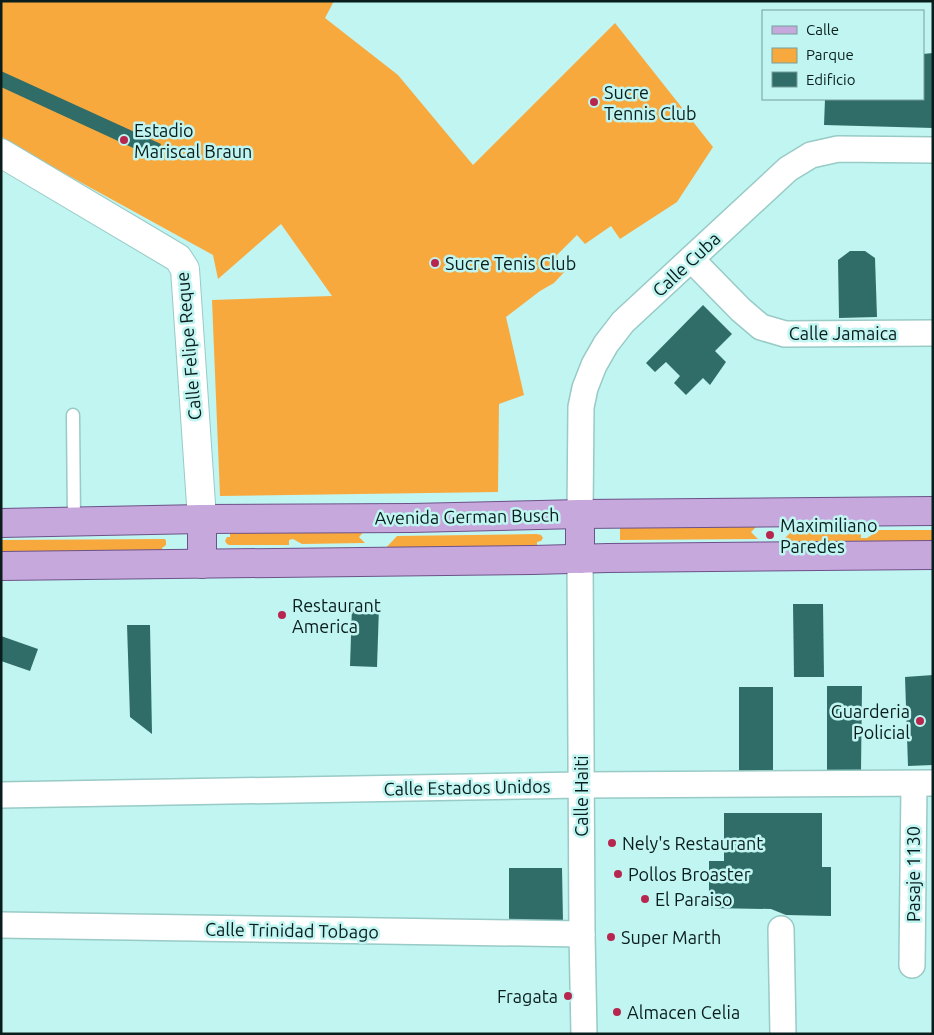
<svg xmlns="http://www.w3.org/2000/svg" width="934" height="1035" viewBox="0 0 934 1035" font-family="Ubuntu,sans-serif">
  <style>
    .green { fill: #f8a93e }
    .building { fill: #306d69 }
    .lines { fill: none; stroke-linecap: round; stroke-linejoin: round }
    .service-casing { stroke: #98cac6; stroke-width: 15 }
    .minor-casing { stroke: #98cac6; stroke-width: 28 }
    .secondary-casing { stroke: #98cac6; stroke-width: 30 }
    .primary-casing { stroke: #6c5289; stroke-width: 30 }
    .service { stroke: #fff; stroke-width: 12 }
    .minor { stroke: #fff; stroke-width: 25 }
    .secondary { stroke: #fff; stroke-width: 28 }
    .primary { stroke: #c7a8dc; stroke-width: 28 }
    .poi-dot { fill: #b6264f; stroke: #c1f5f1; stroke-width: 2 }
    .labels { text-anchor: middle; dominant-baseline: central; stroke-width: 5; stroke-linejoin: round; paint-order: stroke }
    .poi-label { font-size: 18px; fill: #091d1c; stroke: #c1f5f1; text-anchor: start }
    .street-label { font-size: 18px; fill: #091d1c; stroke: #c1f5f1 }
  </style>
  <rect width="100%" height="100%" fill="#c1f5f1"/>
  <g class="green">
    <polygon points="1,1 334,1 325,18 398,75 473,165 615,23 713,147 677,202 620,239 611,226 585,244 577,235 556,256 567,269 554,283 540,291 506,317 524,395 499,404 498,492 220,496 212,300 332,296 281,224 218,279 213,255 11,144 1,136"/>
    <polygon points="758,525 751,532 758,539 620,540 620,526"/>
    <polygon points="366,529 359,537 365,543 302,544 293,539 289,540 289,545 229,545 227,544 225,541 227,537 230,537 230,531"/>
    <polygon points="861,530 861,538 867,538 879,530 933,530 933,544 777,546 792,531"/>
    <polygon points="537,534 541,535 543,538 541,541 537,542 537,548 384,550 397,536"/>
    <polygon points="162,539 165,539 166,541 166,545 162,548 162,551 1,555 1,540"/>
  </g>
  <g class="building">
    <polygon points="933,53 933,128 824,125 825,99 923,99 923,54"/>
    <polygon points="1,71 161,144 155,158 1,87"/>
    <polygon points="850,251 865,251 875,258 877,317 839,318 838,260"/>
    <polygon points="703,305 732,334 715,351 726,362 710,385 703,378 686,395 674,383 680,376 666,362 655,372 646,363"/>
    <polygon points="793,604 823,604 824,677 794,677"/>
    <polygon points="352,606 379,607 377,667 350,666"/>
    <polygon points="127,625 150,625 152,734 130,717"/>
    <polygon points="1,636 38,649 30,671 1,661"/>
    <polygon points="933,675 933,765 908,766 905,677"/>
    <polygon points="827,686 862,686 861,771 827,771"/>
    <polygon points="739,687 773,687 773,771 739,772"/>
    <polygon points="724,813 822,813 822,867 831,867 831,916 786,915 771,909 709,908 709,861 724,861"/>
    <polygon points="509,868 562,868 563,922 509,922"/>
  </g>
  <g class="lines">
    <g class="service-casing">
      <polyline id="service" points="73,415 74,521"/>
    </g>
    <g class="minor-casing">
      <g id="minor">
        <polyline points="691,259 741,310 761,327 785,334 933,333"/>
        <polyline points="580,514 581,407 585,388 594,365 606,344 623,322 788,169 811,155 838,149 933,150"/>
        <polyline points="580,559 582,934 584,1034"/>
        <polyline points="1,795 581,785 933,783"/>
        <polyline points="1,925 582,934"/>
        <polyline points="781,929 783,1034"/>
        <polyline points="912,965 914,784"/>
      </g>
    </g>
    <g class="secondary-casing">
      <polyline id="secondary" points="1,153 178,258 185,269 202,519"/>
    </g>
    <g class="primary-casing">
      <g id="primary">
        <polyline points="202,519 202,564"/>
        <polyline points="1,523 202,519 411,518 580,514 933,511"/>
        <polyline points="580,559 580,514"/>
        <polyline points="1,566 533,560 608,558 933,555"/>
      </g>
    </g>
    <use href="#service" class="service"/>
    <use href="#minor" class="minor"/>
    <use href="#secondary" class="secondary"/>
    <use href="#primary" class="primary"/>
  </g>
  <g class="poi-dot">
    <circle cx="594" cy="102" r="5"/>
    <circle cx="124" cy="140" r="5"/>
    <circle cx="435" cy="263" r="5"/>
    <circle cx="770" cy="535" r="5"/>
    <circle cx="282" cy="615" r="5"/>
    <circle cx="920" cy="721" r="5"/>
    <circle cx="612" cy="843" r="5"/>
    <circle cx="618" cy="874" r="5"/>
    <circle cx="645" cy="899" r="5"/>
    <circle cx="611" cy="937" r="5"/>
    <circle cx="568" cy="996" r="5"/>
    <circle cx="617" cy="1012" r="5"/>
  </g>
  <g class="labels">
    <g class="poi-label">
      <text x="604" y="92">Sucre<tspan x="604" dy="21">Tennis Club</tspan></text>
      <text x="134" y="130">Estadio<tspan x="134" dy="21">Mariscal Braun</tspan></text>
      <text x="445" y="263">Sucre Tenis Club</text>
      <text x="780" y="525">Maximiliano<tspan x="780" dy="21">Paredes</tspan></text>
      <text x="292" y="605">Restaurant<tspan x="292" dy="21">America</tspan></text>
      <text x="910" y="711" text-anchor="end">Guarderia<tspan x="910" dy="21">Policial</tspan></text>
      <text x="622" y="843">Nely's Restaurant</text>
      <text x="628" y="874">Pollos Broaster</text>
      <text x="655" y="899">El Paraiso</text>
      <text x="621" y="937">Super Marth</text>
      <text x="558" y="996" text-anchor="end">Fragata</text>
      <text x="627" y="1012">Almacen Celia</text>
    </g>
    <g class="street-label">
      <text transform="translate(686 264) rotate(-43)">Calle Cuba</text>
      <text x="843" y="333">Calle Jamaica</text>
      <text transform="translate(188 346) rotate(-95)">Calle Felipe Reque</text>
      <text transform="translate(467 516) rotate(-1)">Avenida German Busch</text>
      <text transform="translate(467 787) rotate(-1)">Calle Estados Unidos</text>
      <text transform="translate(581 796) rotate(-90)">Calle Haiti</text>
      <text transform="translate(913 874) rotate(-90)">Pasaje 1130</text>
      <text transform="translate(292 930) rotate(1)">Calle Trinidad Tobago</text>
    </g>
  </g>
  <rect width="934" height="1035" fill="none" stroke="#091d1c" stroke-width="5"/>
  <rect x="762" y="10" width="162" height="90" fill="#c1f5f1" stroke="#779f9c"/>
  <rect x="772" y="26" width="25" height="8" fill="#c7a8dc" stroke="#779f9c"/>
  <text x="806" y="35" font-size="15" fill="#091d1c">Calle</text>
  <rect x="772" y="48" width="25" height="15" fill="#f8a93e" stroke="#779f9c"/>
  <text x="806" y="60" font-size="15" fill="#091d1c">Parque</text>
  <rect x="772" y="72" width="25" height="15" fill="#306d69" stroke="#779f9c"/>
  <text x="806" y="85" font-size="15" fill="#091d1c">Edificio</text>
</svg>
